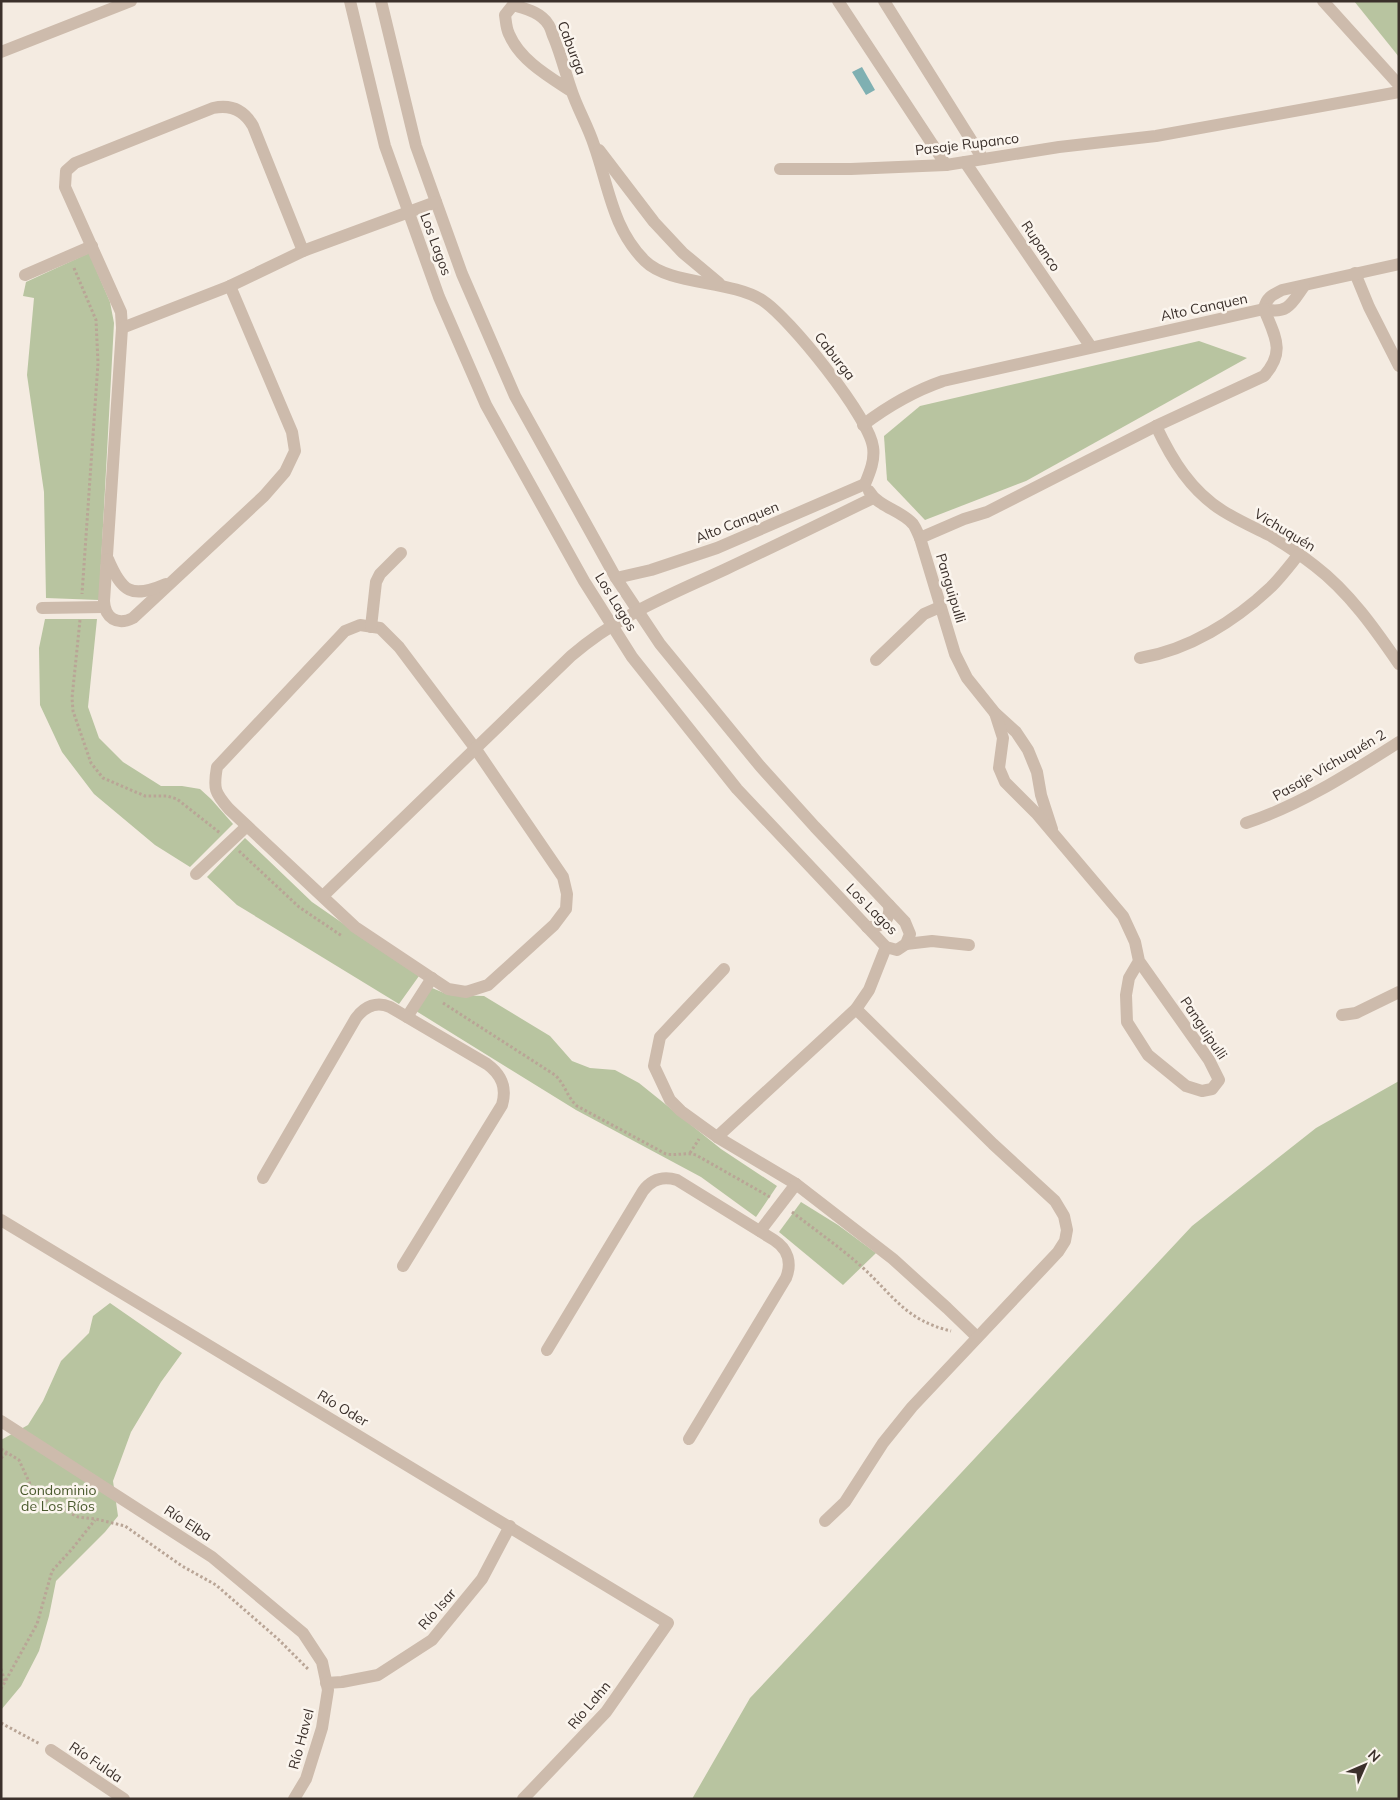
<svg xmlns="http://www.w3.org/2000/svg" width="1400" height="1800" viewBox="0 0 1400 1800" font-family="Mulish,sans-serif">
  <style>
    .green { fill: #b8c4a0 }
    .water { fill: #7fb0b2 }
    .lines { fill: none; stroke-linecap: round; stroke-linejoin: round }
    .path { stroke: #b9a596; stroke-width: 3; stroke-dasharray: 2.5 2.5; stroke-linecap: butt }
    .minor { stroke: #cdbbac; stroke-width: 12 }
    .labels { text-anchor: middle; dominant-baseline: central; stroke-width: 5; stroke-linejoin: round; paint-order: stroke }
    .street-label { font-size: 14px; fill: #3b302b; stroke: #fbf5ee }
    .park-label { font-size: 14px; fill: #4a5a2e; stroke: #fbf5ee }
  </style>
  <rect width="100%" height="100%" fill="#f4ebe1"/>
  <g class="green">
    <polygon points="1354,1 1399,1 1399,57"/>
    <polygon points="89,253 110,302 114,323 99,600 46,598 44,492 27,375 34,298 23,296 26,282"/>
    <polygon points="1199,341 1247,358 1026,481 925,520 887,480 884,436 920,406"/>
    <polygon points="45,619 97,619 88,707 99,738 123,762 161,786 182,786 200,789 211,799 233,824 190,867 155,845 94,794 62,752 40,705 39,648"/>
    <polygon points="245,838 312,902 419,976 399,1004 237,905 207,877"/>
    <polygon points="432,988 449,995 484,996 550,1036 572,1061 590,1068 615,1070 639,1083 721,1149 777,1186 756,1217 701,1177 576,1110 416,1011"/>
    <polygon points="1399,1081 1399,1799 692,1799 750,1698 847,1595 1192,1226 1316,1128"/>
    <polygon points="801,1202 838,1225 876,1253 843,1285 779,1232"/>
    <polygon points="110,1303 182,1353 161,1382 131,1432 113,1481 118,1516 105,1532 56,1581 49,1616 39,1651 21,1686 1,1710 1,1440 28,1425 43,1401 61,1361 89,1333 93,1316"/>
  </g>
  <polygon class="water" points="862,67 875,90 866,95 852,72"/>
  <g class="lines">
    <g class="path">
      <polyline points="74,268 96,320 98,363 82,594"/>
      <polyline points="80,620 72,698 73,711 91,763 103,778 145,796 167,796 177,799 220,833"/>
      <polyline points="239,851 299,907 342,936"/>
      <path d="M443 1003 555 1075C565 1084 567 1097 577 1106L666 1154C677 1156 686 1152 696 1155L770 1197"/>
      <polyline points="690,1153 699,1139"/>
      <path d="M792 1212C815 1230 840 1247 862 1267 894 1296 905 1320 951 1331"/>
      <polyline points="1,1449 19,1460 30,1484 48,1502 78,1517 96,1519 125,1526 182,1566 216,1585 278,1639 309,1670"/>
      <polyline points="1,1458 7,1453"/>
      <polyline points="1,1669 5,1682"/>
      <polyline points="1,1689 37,1624 52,1571 72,1549 95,1520"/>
      <polyline points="1,1723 40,1744"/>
    </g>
    <g class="minor">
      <polyline points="350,1 385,146 439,297 486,405 584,581 632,657 737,789 886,947 897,950 906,944 910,934 905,922 815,827 760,766 660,644 616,578 515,396 462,274 416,146 381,1"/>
      <polyline points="838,1 946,165"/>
      <polyline points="884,1 983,159"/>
      <polyline points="1323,1 1399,85"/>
      <polyline points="1,52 131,1"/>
      <path d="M571 91C548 76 520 60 509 34 506 28 506 21 505 15L513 5C526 9 540 12 548 24 551 28 552 34 554 38 561 55 565 72 571 89 577 108 588 126 594 145 609 187 612 228 645 261 669 285 730 280 762 300 789 317 869 417 873 447 875 460 870 472 865 484"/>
      <polyline points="599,150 654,222 683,253 719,283"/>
      <polyline points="965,162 1091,347"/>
      <polyline points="780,169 851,169 946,165 1059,147 1156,136 1399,92"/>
      <polyline points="1355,273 1369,307 1399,366"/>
      <polyline points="25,275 92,246"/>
      <path d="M230 286 292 432 295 451 285 472 264 496 133 618C117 626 105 618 104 601L122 328 121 312 65 187 66 171 75 163 213 108C231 104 244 110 253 126L303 251"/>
      <path d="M1264 309C1266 298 1272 295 1282 290L1399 264"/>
      <polyline points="122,328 230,286 303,251 436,202"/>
      <path d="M863 425C888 406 914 391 943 381L1264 309C1288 315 1292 303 1304 286"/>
      <path d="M1156 426C1172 460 1191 491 1223 511 1239 521 1255 528 1271 536 1286 545 1301 555 1315 566 1349 592 1375 629 1399 664"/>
      <path d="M869 491C878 507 901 510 913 524 916 528 918 534 920 538L955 654 967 678 995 713 1016 732 1028 750 1037 772 1041 795 1052 829"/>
      <path d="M920 538 964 519 987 512 1156 426 1264 376C1286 351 1275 337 1264 309"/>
      <path d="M108 559C122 592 131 599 166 584"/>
      <polyline points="616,578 651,570 717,548 865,484"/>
      <polyline points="42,608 104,607"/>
      <path d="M360 625 380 628 399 647 475 748 563 877 567 894 566 909 554 925 488 985 466 992 448 989 355 927 229 809C215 793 213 789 217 767L345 631Z"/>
      <polyline points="371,627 376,582 380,574 401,553"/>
      <path d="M1140 658C1189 650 1235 621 1271 587 1281 577 1290 565 1299 554"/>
      <polyline points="876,660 924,614 940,607"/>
      <polyline points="995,713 1003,738 999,768 1005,782 1036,813 1123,916 1135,942 1139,961 1209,1060 1219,1080 1212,1089 1202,1091 1186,1086 1148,1055 1127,1022 1126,995 1129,978 1139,961"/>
      <path d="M1246 823C1301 805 1350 773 1399 742"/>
      <polyline points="196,874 247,826"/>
      <path d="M323 896 571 656C618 615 670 595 726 569 775 546 824 522 873 498"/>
      <path d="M867 927C882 928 891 920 889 905"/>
      <polyline points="906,944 932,941 969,945"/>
      <polyline points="724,969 660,1037 654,1066 670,1100 681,1111 717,1137 796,1184 893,1259 947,1308 977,1337"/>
      <polyline points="1342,1015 1356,1013 1399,992"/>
      <polyline points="407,1017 432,978"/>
      <polyline points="717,1137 856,1009 869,990 886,947"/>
      <path d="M263 1178 356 1018C365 1006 377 1001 390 1007L487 1064C502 1075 507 1088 502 1105L403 1266"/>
      <polyline points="1,1220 668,1623 606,1712 523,1799"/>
      <polyline points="760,1231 796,1184"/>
      <path d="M547 1350 643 1191C652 1179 663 1176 677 1180L774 1240C788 1249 792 1263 786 1278L689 1439"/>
      <polyline points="1,1421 212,1557 303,1633 322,1662 328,1690 322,1728 306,1779 294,1799"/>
      <polyline points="825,1521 845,1502 883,1443 912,1407 1058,1252 1065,1241 1067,1230 1064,1216 1055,1201 993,1144 856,1009"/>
      <polyline points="326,1683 342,1682 378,1675 432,1640 482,1579 510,1526"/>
      <polyline points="51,1750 124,1799"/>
    </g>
  </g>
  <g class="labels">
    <g class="street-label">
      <text transform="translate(572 48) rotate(69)">Caburga</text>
      <text transform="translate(967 144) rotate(-7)">Pasaje Rupanco</text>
      <text transform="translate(436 244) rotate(70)">Los Lagos</text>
      <text transform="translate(1041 246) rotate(56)">Rupanco</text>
      <text transform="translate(1204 307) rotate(-12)">Alto Canquen</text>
      <text transform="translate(835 356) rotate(52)">Caburga</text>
      <text transform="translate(737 522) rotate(-22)">Alto Canquen</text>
      <text transform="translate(1285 530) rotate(31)">Vichuquén</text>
      <text transform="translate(951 588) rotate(73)">Panguipulli</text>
      <text transform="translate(616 602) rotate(58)">Los Lagos</text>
      <text transform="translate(1329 765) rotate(-30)">Pasaje Vichuquén 2</text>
      <text transform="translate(872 909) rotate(45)">Los Lagos</text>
      <text transform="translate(1204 1028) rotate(56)">Panguipulli</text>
      <text transform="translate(343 1408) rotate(31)">Río Oder</text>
      <text transform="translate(188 1523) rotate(33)">Río Elba</text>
      <text transform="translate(437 1609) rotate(-49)">Río Isar</text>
      <text transform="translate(589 1705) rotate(-50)">Río Lahn</text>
      <text transform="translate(301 1739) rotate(-75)">Río Havel</text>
      <text transform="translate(96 1762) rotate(34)">Río Fulda</text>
    </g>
    <g class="park-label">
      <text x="58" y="1490">Condominio<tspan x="58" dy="16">de Los Ríos</tspan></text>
    </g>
  </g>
  <rect width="1400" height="1800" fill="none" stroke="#3b302b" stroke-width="5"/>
  <g transform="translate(1365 1765) rotate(45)" stroke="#fbf5ee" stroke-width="4" paint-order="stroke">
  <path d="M0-4L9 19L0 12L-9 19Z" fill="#3b302b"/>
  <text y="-8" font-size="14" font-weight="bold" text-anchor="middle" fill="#3b302b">N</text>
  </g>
</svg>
